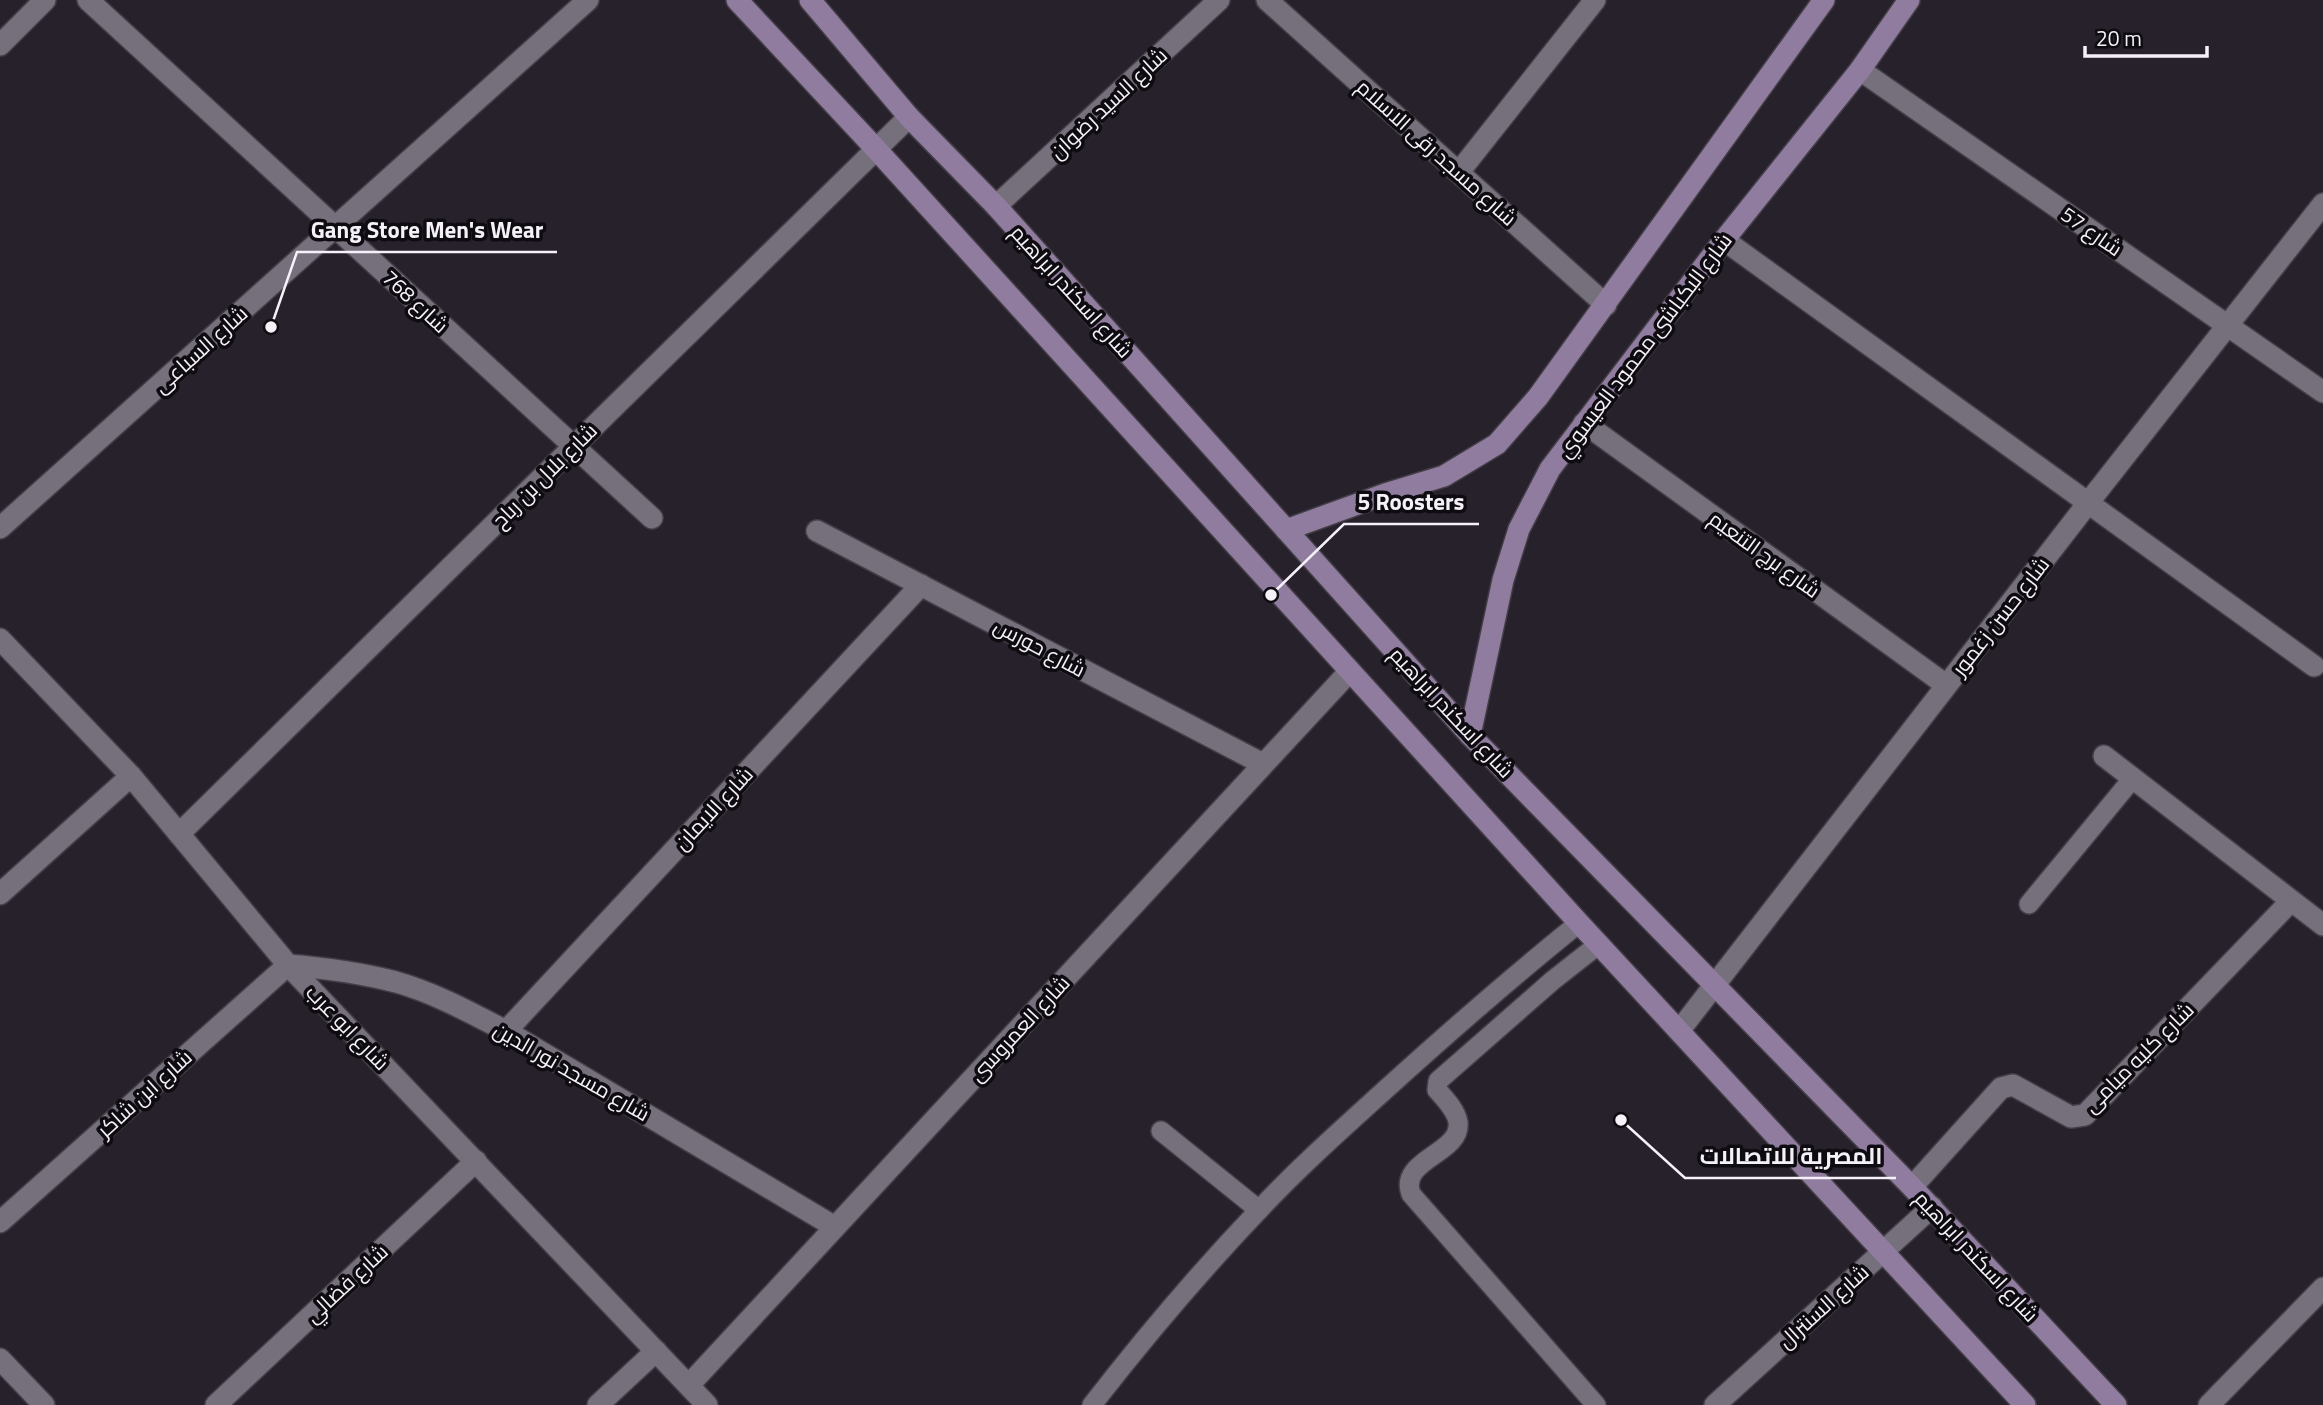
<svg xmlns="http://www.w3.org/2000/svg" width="2323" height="1405" viewBox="0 0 2323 1405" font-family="'Titillium Web',Cairo,sans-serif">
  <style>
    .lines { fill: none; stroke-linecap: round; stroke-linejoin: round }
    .lane-casing { stroke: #433d46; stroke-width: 22 }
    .street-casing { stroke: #433d46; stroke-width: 24 }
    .secondary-casing { stroke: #433d46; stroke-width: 24 }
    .lane { stroke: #766f7c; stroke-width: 19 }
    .street { stroke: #766f7c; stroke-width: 21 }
    .secondary { stroke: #907c9f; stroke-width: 21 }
    .labels { text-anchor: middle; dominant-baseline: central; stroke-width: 7; stroke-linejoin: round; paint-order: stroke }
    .street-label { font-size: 21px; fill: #f6f1f9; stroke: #0e0c11 }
    .leader { fill: none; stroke: #f6f1f9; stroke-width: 2.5 }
    .callout-dot { fill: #f6f1f9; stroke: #0e0c11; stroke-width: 2.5 }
    .callout-label { font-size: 23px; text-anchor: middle; font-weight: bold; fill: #f6f1f9; stroke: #0e0c11; stroke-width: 7; stroke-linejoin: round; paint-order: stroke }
  </style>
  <rect width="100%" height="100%" fill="#27212c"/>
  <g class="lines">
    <g class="lane-casing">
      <g id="lane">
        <polyline points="2029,904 2133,778"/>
        <polyline points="1161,1131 1259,1210"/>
        <path d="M1092 1405C1144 1338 1199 1273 1258 1211 1298 1168 1342 1129 1385 1090 1449 1032 1513 976 1579 923"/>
        <path d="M1596 1405 1411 1194C1398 1159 1462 1154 1458 1122 1456 1110 1445 1099 1437 1090L1438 1081 1552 981 1599 944"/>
      </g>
    </g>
    <g class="street-casing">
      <g id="street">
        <polyline points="88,0 652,518"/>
        <polyline points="1267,0 1606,305"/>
        <polyline points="0,45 45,0"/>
        <polyline points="1860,70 2323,392"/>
        <polyline points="1459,172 1595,0"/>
        <polyline points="996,206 1219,0"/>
        <polyline points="1724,240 2314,666"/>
        <polyline points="1584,423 1946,685"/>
        <polyline points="0,528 588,0"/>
        <polyline points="817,531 1263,764"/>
        <polyline points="0,639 131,776 288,965 707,1405"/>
        <polyline points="2104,756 2323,925"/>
        <polyline points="179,834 909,117"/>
        <polyline points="0,894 131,776"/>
        <polyline points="506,1031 921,585"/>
        <polyline points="1679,1031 2088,503 2323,204"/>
        <polyline points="1912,1187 2001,1088 2013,1085 2071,1117 2085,1115 2291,901"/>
        <path d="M0 1222 288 965C325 968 361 973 396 982 435 993 471 1013 506 1031L835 1227"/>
        <polyline points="0,1359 44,1405"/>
        <polyline points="689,1385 1350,671"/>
        <polyline points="216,1405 476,1161"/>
        <polyline points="598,1405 656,1351"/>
        <polyline points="1715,1405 1932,1207"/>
        <polyline points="2209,1405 2323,1288"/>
      </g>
    </g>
    <g class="secondary-casing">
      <g id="secondary">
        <polyline points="737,0 876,149 1579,923 2025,1405"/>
        <polyline points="810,0 909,117 996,206 1470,735 1912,1187 2116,1405"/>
        <polyline points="1286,530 1385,494 1444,476 1497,444 1538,397 1824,0"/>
        <polyline points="1470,735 1503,580 1519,529 1550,469 1724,240 1860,70 1909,0"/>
      </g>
    </g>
    <use href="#lane" class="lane"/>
    <use href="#street" class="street"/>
    <use href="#secondary" class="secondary"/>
  </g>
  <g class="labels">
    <g class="street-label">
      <text transform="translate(1108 103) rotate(-43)">شارع السيد رضوان</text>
      <text transform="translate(1437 152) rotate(42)">شارع مسجد رقى الاسلام</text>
      <text transform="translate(2092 231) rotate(35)">شارع 57</text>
      <text transform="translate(1072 291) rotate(48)">شارع اسكندر ابراهيم</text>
      <text transform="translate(416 301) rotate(43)">شارع 768</text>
      <text transform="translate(1644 345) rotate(-53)">شارع البكباشى محمود العيسوي</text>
      <text transform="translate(200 349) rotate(-42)">شارع السباعى</text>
      <text transform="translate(544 475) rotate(-45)">شارع بلال بن رباح</text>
      <text transform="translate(1765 554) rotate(36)">شارع برج التنعيم</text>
      <text transform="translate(2000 616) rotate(-52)">شارع حسن زغمور</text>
      <text transform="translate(1040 647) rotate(28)">شارع حورس</text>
      <text transform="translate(1452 712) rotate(47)">شارع اسكندر ابراهيم</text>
      <text transform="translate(713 808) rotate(-47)">شارع الايمان</text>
      <text transform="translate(348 1027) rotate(46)">شارع ابو عرب</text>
      <text transform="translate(1019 1028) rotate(-47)">شارع العمروسى</text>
      <text transform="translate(2138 1057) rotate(-45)">شارع كليه ميامى</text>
      <text transform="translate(572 1071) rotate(30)">شارع مسجد نور الدين</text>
      <text transform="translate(144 1093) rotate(-42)">شارع ابن شاكر</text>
      <text transform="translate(1977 1256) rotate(47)">شارع اسكندر ابراهيم</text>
      <text transform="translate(346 1283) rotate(-43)">شارع فضالي</text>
      <text transform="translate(1823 1306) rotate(-42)">شارع السنترال</text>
    </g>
  </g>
  <path class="leader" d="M271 327L297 252H557M1271 595L1344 524H1479M1621 1120L1685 1178H1896"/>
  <g class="callout-dot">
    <circle cx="271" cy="327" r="7"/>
    <circle cx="1271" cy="595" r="7"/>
    <circle cx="1621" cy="1120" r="7"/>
  </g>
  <g class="callout-label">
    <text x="427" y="238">Gang Store Men's Wear</text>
    <text x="1411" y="510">5 Roosters</text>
    <text x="1791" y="1164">المصرية للاتصالات</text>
  </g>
  <path d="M2085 46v10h122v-10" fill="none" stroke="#f6f1f9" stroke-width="3.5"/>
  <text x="2096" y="46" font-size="21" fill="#f6f1f9" stroke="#0e0c11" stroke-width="5" paint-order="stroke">20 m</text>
</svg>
